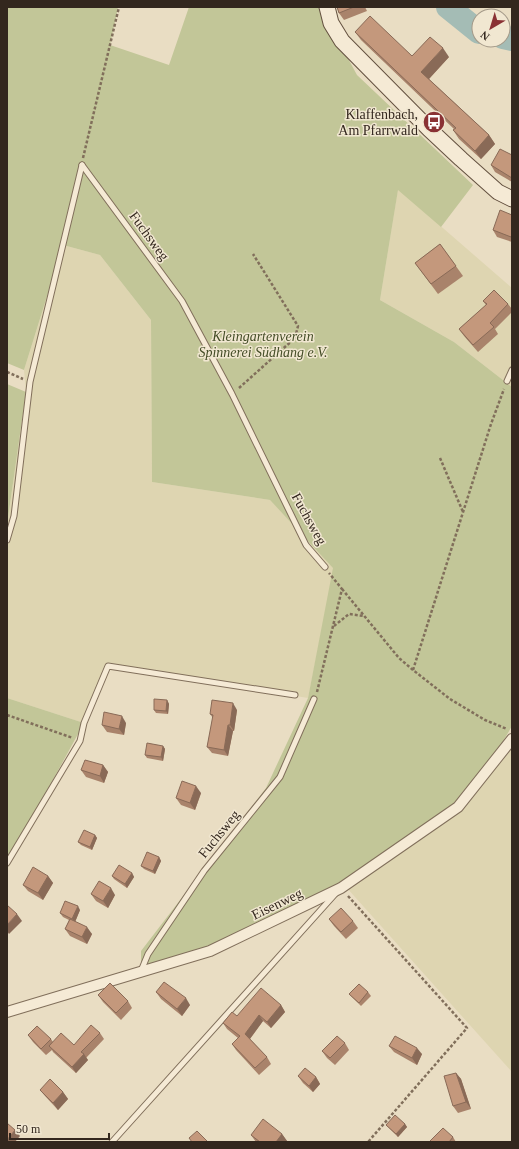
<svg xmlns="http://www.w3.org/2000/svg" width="519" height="1149" viewBox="0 0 519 1149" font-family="Georgia,serif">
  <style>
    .farmland { fill: #ded5b1 }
    .green { fill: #c2c698 }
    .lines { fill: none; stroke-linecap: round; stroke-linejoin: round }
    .river { stroke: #a4bcb5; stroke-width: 24 }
    .service-casing { stroke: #816f5b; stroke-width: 7 }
    .minor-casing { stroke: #816f5b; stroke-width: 12 }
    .secondary-casing { stroke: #63503f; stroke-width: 17 }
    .path { stroke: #816f5b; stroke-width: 2.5; stroke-dasharray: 3 2; stroke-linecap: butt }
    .service { stroke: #f5ead5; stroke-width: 5 }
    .minor { stroke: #f5ead5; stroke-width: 10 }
    .secondary { stroke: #f5ead5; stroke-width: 15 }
    .wall { fill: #a9836b }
    .shaded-wall { fill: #896a57 }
    .building { fill: #c4987c; stroke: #896a57 }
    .labels { text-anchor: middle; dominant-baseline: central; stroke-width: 3; stroke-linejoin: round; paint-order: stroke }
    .poi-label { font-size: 14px; fill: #33271e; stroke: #f1e7d1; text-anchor: end }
    .street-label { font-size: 14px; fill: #33271e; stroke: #f1e7d1 }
    .park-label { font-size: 14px; font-style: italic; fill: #444d27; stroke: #f1e7d1 }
  </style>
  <rect width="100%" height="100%" fill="#e9ddc3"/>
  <g class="farmland">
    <polygon points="398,189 512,288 512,387 454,342 380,300"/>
    <polygon points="63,245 100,255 151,320 152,482 270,500 334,568 308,698 109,666 84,723 7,698 7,525 26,392 24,370"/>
    <polygon points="512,747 512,1072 346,887 461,810"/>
  </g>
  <g class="green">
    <polygon points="7,7 118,7 110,45 169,65 189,7 320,7 357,75 473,185 441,227 398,190 380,300 454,342 512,387 512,726 502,743 453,806 342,883 208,948 141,969 141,951 266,788 308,698 333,568 270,500 152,482 151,320 100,255 63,245 24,370 7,363"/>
    <polygon points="7,384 26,392 7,525"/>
    <polygon points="7,698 84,723 7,864"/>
  </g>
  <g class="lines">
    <g class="river">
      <polyline points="448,7 479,32"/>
      <polyline points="503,37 512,39"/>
    </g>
    <g class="service-casing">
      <g id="service">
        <polyline points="82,165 182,301 232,394 306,545 325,567"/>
        <polyline points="507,381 512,370"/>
        <polyline points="7,540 14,516 30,382 82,165"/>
        <polyline points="7,863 80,741 84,723 108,666 295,695"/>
        <polyline points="141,971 148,954 204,871 280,777 314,699"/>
        <polyline points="112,1142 336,893"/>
      </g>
    </g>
    <g class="minor-casing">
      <polyline id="minor" points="7,1012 210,951 341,888 458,807 512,739"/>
    </g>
    <g class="secondary-casing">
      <polyline id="secondary" points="327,7 331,23 342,41 429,129 461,159 498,192 512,199"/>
    </g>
    <g class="path">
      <polyline points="83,158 119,7"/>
      <polyline points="7,372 23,379"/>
      <polyline points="239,388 295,338 298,326 253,254"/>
      <polyline points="440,458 463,512"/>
      <polyline points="342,589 399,658 413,670 450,699 485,720 507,729"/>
      <polyline points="334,626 349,614 364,616"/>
      <polyline points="413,670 491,424 504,389"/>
      <polyline points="317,692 342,589 329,573"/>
      <polyline points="7,715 73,738"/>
      <polyline points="348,896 467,1028 368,1142"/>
    </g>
    <use href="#service" class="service"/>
    <use href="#minor" class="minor"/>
    <use href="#secondary" class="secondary"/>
  </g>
  <g class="wall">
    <polygon points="337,7 365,7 367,11 344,20 339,13"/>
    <polygon points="355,32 412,56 449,57 429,79 489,135 495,144 481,159 459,139 453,130 454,129 361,40"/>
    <polygon points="512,155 512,182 495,172 491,165"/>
    <polygon points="512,215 512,242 497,237 493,230"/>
    <polygon points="440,244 463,276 438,294 415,263"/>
    <polygon points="483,301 508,304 512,309 512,312 495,329 498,334 478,352 464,336 459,329 486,305"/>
    <polygon points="167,700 169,704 168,714 156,713 154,710"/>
    <polygon points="237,710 234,731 233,731 228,756 212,753 207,747 213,718 210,714"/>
    <polygon points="126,723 124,735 107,732 102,725"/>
    <polygon points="163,746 165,749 163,761 147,758 145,755"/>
    <polygon points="103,765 108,772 104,783 86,777 81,770"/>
    <polygon points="201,793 195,810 181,805 176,798"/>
    <polygon points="95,835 97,838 92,850 81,845 78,842"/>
    <polygon points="159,857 161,861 155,874 144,869 141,866"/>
    <polygon points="132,873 134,877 127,888 114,879 112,876"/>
    <polygon points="48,876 53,883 43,900 28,891 23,885"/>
    <polygon points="91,894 115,895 108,908 96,901"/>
    <polygon points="80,910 75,922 92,934 87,944 70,936 65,929 69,920 63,917 60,913"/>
    <polygon points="329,919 353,921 358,928 346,939 334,926"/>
    <polygon points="156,992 190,1005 182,1016 161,999"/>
    <polygon points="368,992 371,996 361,1006 349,994"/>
    <polygon points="98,995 128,1001 132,1008 121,1020 103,1002"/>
    <polygon points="281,1005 285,1012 271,1028 263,1021 250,1039 267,1057 271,1064 259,1075 236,1050 232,1044 238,1038 227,1029 223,1023 237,1016"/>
    <polygon points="100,1033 104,1039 86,1058 88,1060 76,1073 53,1052 52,1050 46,1055 33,1042 28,1035 51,1039 53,1042 74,1045"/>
    <polygon points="345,1043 349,1050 335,1065 327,1058 322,1051"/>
    <polygon points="389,1046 422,1054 417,1065 394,1052"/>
    <polygon points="456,1073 461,1079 471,1109 458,1113 453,1106"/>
    <polygon points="298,1076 316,1077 320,1084 313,1092 303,1083"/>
    <polygon points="40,1090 63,1092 68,1099 58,1110 45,1096"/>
    <polygon points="405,1124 407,1127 398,1137 386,1125"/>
    <polygon points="282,1134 287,1141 286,1142 256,1142 251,1135"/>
    <polygon points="453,1137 456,1142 429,1142"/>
  </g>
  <g class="shaded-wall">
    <polygon points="443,48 449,57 427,81 421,72"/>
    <polygon points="489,135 495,144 481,159 475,151"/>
    <polygon points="167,700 169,704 168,714 166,711"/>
    <polygon points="233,703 237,710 234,731 230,725"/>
    <polygon points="122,716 126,723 124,735 119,729"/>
    <polygon points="228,725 233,731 228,756 224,750"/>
    <polygon points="163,746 165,749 163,761 161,757"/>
    <polygon points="103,765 108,772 104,783 100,776"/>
    <polygon points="196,786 201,793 195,810 190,803"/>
    <polygon points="95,835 97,838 92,850 90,847"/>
    <polygon points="159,857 161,861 155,874 153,871"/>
    <polygon points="132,873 134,877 127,888 125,884"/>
    <polygon points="48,876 53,883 43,900 38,893"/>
    <polygon points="111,888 115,895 108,908 103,901"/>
    <polygon points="78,906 80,910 75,922 72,919"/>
    <polygon points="17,914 22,921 9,934 7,931 7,925"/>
    <polygon points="87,927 92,934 87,944 82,937"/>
    <polygon points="186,998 190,1005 182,1016 177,1009"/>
    <polygon points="281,1005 285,1012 271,1028 267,1022"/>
    <polygon points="259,1015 263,1021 249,1040 245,1034"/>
    <polygon points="417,1048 422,1054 417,1065 412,1058"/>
    <polygon points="84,1054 88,1060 76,1073 72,1067"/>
    <polygon points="456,1073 461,1079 471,1109 466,1102"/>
    <polygon points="316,1077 320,1084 313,1092 309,1086"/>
    <polygon points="63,1092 68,1099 58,1110 53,1103"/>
    <polygon points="405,1124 407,1127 398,1137 396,1134"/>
    <polygon points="15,1130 20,1136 15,1142 7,1142 7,1140"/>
    <polygon points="282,1134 287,1141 286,1142 276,1142"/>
  </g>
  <g class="building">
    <polygon points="337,7 354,7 339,13"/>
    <polygon points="370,16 412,56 430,37 443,48 421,72 489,135 475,151 453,130 456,128 355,32"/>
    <polygon points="500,149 512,155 512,178 491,165"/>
    <polygon points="500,210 512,215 512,234 511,237 493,230"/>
    <polygon points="440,244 456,266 431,284 415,263"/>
    <polygon points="494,290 508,304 490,323 494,327 473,345 459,329 487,304 483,301"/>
    <polygon points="154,699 167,700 166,711 154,710"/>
    <polygon points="212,700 233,703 230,725 228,725 224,750 207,747 213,715 210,714"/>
    <polygon points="104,712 122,716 119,729 102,725"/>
    <polygon points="147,743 163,746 161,757 145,755"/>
    <polygon points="85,760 103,765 100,776 81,770"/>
    <polygon points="182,781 196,786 190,803 176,798"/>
    <polygon points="84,830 95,835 90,847 78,842"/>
    <polygon points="147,852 159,857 153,871 141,866"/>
    <polygon points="119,865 132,873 125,884 112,876"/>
    <polygon points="33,867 48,876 38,893 23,885"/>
    <polygon points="99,881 111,888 103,901 91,894"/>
    <polygon points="65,901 78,906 72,919 60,913"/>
    <polygon points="7,905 17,914 7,925"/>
    <polygon points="341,908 353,921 341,932 329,919"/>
    <polygon points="70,919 87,927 82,937 65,929"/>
    <polygon points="164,982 186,998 177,1009 156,992"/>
    <polygon points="110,983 128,1001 116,1013 98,995"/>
    <polygon points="359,984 368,992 359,1003 349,994"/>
    <polygon points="261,988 281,1005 267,1022 259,1015 245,1034 267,1057 255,1068 232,1044 240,1036 223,1023 232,1012 237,1016"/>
    <polygon points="91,1025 100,1033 81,1052 84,1054 72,1067 49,1046 61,1033 74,1045"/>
    <polygon points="37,1026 51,1039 41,1049 28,1035"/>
    <polygon points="337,1036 345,1043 330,1058 322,1051"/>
    <polygon points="395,1036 417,1048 412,1058 389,1046"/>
    <polygon points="305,1068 316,1077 309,1086 298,1076"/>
    <polygon points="456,1073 466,1102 453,1106 444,1076"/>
    <polygon points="50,1079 63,1092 53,1103 40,1090"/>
    <polygon points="395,1115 405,1124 396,1134 386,1125"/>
    <polygon points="263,1119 282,1134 276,1142 260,1142 251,1135"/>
    <polygon points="7,1123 15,1130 7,1140"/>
    <polygon points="443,1128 453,1137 449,1142 429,1142"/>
    <polygon points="197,1131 208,1142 192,1142 189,1138"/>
  </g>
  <defs>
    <g id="bus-disc" transform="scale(1.15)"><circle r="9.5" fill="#8a3134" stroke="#f1e7d1"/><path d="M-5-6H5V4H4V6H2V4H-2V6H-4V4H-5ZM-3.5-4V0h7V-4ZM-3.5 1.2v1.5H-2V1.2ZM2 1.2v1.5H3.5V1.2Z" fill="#fff"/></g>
  </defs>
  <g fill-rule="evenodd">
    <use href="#bus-disc" x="434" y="122"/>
  </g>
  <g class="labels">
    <g class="poi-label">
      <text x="418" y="114">Klaffenbach,<tspan x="418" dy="16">Am Pfarrwald</tspan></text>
    </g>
    <g class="street-label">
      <text transform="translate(149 236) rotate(54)">Fuchsweg</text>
      <text transform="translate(309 519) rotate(61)">Fuchsweg</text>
      <text transform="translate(219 834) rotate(-51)">Fuchsweg</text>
      <text transform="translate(277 904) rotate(-26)">Eisenweg</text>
    </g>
    <g class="park-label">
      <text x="263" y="336">Kleingartenverein<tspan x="263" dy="16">Spinnerei Südhang e.V.</tspan></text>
    </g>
  </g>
  <rect width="519" height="1149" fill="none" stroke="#33271e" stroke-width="16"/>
  <g transform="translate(491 28) rotate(218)"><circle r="19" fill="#f1e7d1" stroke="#a59a89"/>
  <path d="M0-3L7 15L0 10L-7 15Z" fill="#8a3134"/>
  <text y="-6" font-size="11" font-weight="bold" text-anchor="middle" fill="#33271e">N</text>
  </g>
  <path d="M10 1133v6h99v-6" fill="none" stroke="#33271e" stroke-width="2"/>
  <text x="16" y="1133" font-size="12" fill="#33271e" stroke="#f1e7d1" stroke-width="3" paint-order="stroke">50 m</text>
</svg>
